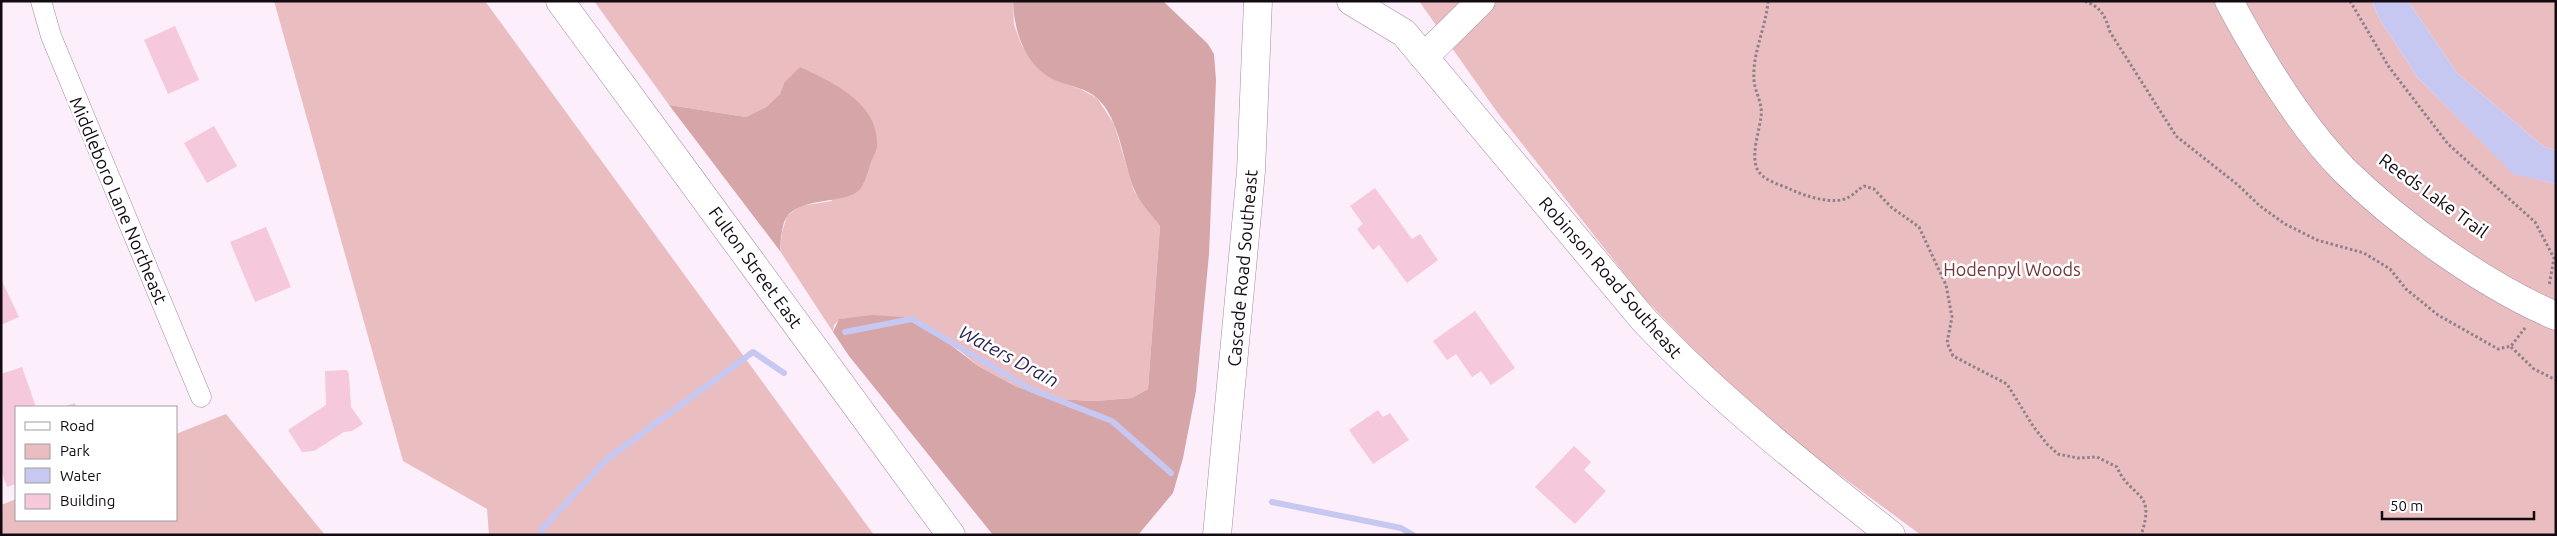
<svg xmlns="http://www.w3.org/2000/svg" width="2557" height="536" viewBox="0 0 2557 536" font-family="Ubuntu,sans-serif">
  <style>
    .green { fill: #eabec0 }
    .forest { fill: #d5a5a7 }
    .water { fill: #c7c8f2 }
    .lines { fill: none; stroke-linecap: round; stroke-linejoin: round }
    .stream { stroke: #c7c8f2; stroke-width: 6 }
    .building { fill: #f6c8db }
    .street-casing { stroke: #a28ca0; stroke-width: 21 }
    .secondary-casing { stroke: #a28ca0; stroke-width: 29 }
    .primary-casing { stroke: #a28ca0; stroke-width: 29 }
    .path { stroke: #8c808b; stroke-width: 3; stroke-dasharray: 2.5 2.5; stroke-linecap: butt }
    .street { stroke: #fff; stroke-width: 20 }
    .secondary { stroke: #fff; stroke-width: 28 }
    .primary { stroke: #fff; stroke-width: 28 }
    .labels { text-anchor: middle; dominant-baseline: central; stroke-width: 5; stroke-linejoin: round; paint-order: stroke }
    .street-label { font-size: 18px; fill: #130b12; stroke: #fff }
    .park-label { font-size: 18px; fill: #74363c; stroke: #fff }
    .water-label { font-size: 19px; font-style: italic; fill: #292456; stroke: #fff }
  </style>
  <rect width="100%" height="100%" fill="#fdeefb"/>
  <g class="green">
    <polygon points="274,1 485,1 874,535 489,535 487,509 403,461"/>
    <polygon points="594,1 1013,1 1014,25 1022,46 1057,81 1080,89 1097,98 1114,124 1134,191 1160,226 1148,389 1132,398 1095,401 1054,399 1017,387 978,366 940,334 849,318 840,319 834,325 833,332 780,251 782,232 787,216 800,206 832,201 784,83 780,94 766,107 746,117 669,105"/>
    <polygon points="1419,1 2372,1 2379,18 2417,77 2513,173 2556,184 2556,535 1921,535 1803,448 1717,374 1641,295 1497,112"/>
    <polygon points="2408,1 2556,1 2556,150 2544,147 2457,73"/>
    <polygon points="226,414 325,535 1,535 1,505 16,499 16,520 176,520 176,434"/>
  </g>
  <g class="forest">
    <path d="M1013 1H1163L1208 44 1214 54 1216 80 1209 254 1196 391 1183 458 1173 493 1138 535H993L849 356 833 332 839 319 872 315 916 318 978 366 1017 387 1054 399 1095 401 1132 398 1148 389 1160 226C1152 215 1139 202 1134 189 1123 162 1120 119 1097 98 1087 89 1071 86 1059 82 1026 69 1014 33 1013 1Z"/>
    <path d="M800 67C832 82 880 103 877 147 876 152 872 159 870 165 867 174 864 189 854 194 834 203 805 199 789 214 781 222 781 240 780 251L669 105 746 117 766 107 780 94 784 83Z"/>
  </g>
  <polygon class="water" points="2372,1 2408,1 2457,73 2544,147 2556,150 2556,184 2513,174 2417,77 2379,18"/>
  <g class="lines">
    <g class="stream">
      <polyline points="845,332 912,319 1030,389 1112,421 1171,473"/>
      <polyline points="1272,502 1401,528 1413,535"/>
      <polyline points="540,535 543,528 607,459 753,352 784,373"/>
    </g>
  </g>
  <g class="building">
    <polygon points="175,26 199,80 168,94 144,40"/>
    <polygon points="214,126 237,166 207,183 184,143"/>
    <polygon points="1375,188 1412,239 1420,234 1438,260 1407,283 1379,245 1373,250 1357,229 1363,224 1350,206"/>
    <polygon points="266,227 291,287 255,302 230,242"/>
    <polygon points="1,279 19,317 1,325"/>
    <polygon points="1475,311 1515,368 1491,385 1481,371 1472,377 1456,354 1447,360 1433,341"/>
    <polygon points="22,367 36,407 16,407 16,484 7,487 1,471 1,374"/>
    <polygon points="347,370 349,374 351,407 363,424 352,431 344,432 314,451 302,452 288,430 326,405 325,371"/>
    <polygon points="75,403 76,407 63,407"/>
    <polygon points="1378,410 1383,417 1390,413 1409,440 1373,464 1349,430"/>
    <polygon points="1574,446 1591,462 1584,470 1606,491 1575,524 1535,487"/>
  </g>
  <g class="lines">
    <g class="street-casing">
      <polyline id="street" points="41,1 51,36 201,397"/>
    </g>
    <g class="secondary-casing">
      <g id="secondary">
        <path d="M1351 1 1404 33 1643 319C1719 399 1805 467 1891 535"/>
        <path d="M2229 1C2259 57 2300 125 2344 170 2400 225 2484 285 2556 316"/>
        <polyline points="1424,57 1481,1"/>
        <polyline points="1217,535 1251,171 1258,1"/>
      </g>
    </g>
    <g class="primary-casing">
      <polyline id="primary" points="560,1 951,535"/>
    </g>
    <g class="path">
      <path d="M1768 1C1766 28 1752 53 1754 80 1755 93 1763 103 1761 117 1759 132 1752 151 1756 166 1760 180 1779 184 1790 189 1804 196 1835 206 1849 197 1855 194 1858 189 1864 186L1874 189 1891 207 1919 227 1946 285 1952 317 1947 343 1953 356 2007 384 2033 426 2047 444 2058 454 2078 458 2097 457 2117 467C2130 499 2157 489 2141 535"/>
      <path d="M2085 1C2102 8 2105 16 2110 32L2176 136 2238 185 2260 206 2285 224 2317 240 2364 253 2390 269 2406 289 2438 315 2498 349 2511 346 2525 328"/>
      <polyline points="2350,1 2389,67 2448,144 2535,222 2554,258 2549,286"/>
      <polyline points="2511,347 2534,369 2556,380"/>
    </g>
    <use href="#street" class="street"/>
    <use href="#secondary" class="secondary"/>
    <use href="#primary" class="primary"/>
  </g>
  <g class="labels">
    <g class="street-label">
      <text transform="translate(2434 195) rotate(36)">Reeds Lake Trail</text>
      <text transform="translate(119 200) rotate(67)">Middleboro Lane Northeast</text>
      <text transform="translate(756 267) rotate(54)">Fulton Street East</text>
      <text transform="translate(1242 268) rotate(-85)">Cascade Road Southeast</text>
      <text transform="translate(1611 277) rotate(49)">Robinson Road Southeast</text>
    </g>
    <g class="park-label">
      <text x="2012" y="269">Hodenpyl Woods</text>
    </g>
    <g class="water-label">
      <text transform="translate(1009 356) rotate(28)">Waters Drain</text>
    </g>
  </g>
  <rect width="2557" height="536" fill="none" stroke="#130b12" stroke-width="5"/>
  <rect x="15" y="406" width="162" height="115" fill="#ffffff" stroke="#a19da0"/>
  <rect x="25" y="422" width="25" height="8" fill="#ffffff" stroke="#a19da0"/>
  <text x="60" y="431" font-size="15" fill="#130b12">Road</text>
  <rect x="25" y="444" width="25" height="15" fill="#eabec0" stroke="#a19da0"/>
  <text x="60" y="456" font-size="15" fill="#130b12">Park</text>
  <rect x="25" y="468" width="25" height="15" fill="#c7c8f2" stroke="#a19da0"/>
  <text x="60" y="481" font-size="15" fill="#130b12">Water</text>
  <rect x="25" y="494" width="25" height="15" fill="#f6c8db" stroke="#a19da0"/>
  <text x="60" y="506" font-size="15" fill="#130b12">Building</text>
  <path d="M2382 511v8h152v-8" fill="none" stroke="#130b12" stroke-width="2.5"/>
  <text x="2390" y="511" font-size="15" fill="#130b12" stroke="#ffffff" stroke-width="4" paint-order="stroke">50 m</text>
</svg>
